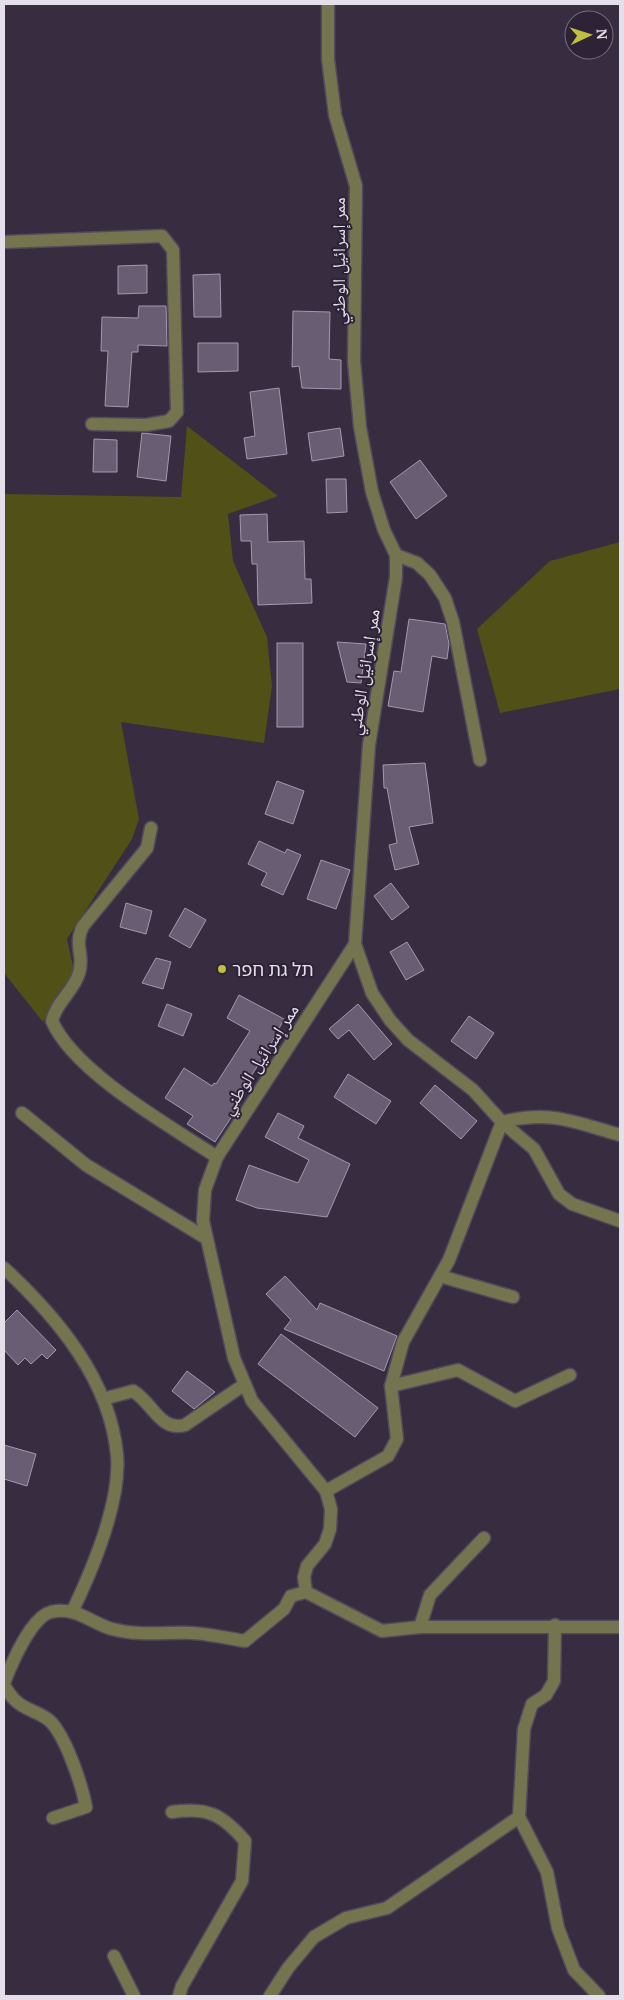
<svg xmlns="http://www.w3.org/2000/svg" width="624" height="2000" viewBox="0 0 624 2000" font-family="'PT Serif','Noto Naskh Arabic','Noto Sans Hebrew',serif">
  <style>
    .green { fill: #515017 }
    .building { fill: #695d74; stroke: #a497b0 }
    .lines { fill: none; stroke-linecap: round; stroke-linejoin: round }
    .minor-casing { stroke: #53495c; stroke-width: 15 }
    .minor { stroke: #74744f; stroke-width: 12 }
    .poi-dot { fill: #c1be40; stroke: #2d2236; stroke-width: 2 }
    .labels { text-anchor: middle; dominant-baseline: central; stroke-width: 4; stroke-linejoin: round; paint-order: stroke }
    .street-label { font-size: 18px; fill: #e5dfec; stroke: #2d2236 }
    .poi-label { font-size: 18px; fill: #e5dfec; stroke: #2d2236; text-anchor: start }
  </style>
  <rect width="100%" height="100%" fill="#372c40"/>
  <g class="green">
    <polygon points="187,426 278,496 228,514 233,561 267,637 272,686 264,743 121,722 139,819 132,839 67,939 74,971 43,1022 4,973 4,494 181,497"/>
    <polygon points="620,542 620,689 500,713 477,629 550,561"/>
  </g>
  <g class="building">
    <polygon points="147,265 147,293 118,294 118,266"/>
    <polygon points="220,274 221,317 194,317 193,275"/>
    <polygon points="139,306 166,306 167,346 138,345 138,352 132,352 128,407 105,406 108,351 101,351 102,317 138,318"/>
    <polygon points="293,311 330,312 329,359 341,360 341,389 302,388 299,366 292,367"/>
    <polygon points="198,343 238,343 238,371 198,372"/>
    <polygon points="279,388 287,454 247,459 244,438 255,436 250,392"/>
    <polygon points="340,428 344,456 312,461 308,433"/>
    <polygon points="142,433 171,436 166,481 137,477"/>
    <polygon points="94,439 117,440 117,472 93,472"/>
    <polygon points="420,460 447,496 416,519 390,482"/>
    <polygon points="326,479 346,479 347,512 327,513"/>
    <polygon points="267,514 268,542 304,541 305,579 311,579 312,603 258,605 257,564 252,564 251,541 241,541 240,515"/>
    <polygon points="409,619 445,624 449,644 447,659 432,656 423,712 388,706 394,671 401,672"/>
    <polygon points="337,642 366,644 361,683 347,682"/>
    <rect x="277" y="643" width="26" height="84"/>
    <polygon points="425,763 433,823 409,827 419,864 395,870 389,845 397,843 387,788 384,788 383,765"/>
    <polygon points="277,781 304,791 293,824 265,814"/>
    <polygon points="259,841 285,853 287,849 301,855 283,895 261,885 267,873 248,864"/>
    <polygon points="321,860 350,870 336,909 307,899"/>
    <polygon points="391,883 409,907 392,920 374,896"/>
    <polygon points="126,903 152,911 146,934 120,927"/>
    <polygon points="185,908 206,920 190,948 169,936"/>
    <polygon points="407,942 424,970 406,980 390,952"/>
    <polygon points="156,958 171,962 163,989 142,983"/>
    <polygon points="239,995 284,1019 269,1048 237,1098 242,1101 215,1142 187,1124 193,1116 165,1098 184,1068 212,1086 214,1083 216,1084 250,1031 227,1018"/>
    <polygon points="167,1004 192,1014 183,1036 158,1026"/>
    <polygon points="358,1004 392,1044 374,1060 349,1030 338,1039 329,1029"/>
    <polygon points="469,1016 494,1033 476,1059 451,1041"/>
    <polygon points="348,1074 391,1101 376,1124 334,1097"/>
    <polygon points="435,1085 477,1121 461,1139 420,1103"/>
    <polygon points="278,1113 304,1126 298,1138 350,1164 327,1217 257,1208 236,1200 249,1165 298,1183 309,1160 265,1137"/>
    <polygon points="285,1276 317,1310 320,1303 397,1336 384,1371 284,1329 291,1320 266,1294"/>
    <polygon points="17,1310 56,1350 47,1359 42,1354 31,1364 25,1358 18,1365 4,1350 4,1323"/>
    <polygon points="281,1334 378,1408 355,1437 258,1364"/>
    <polygon points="187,1371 215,1392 194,1409 172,1391"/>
    <polygon points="4,1445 36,1454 27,1486 4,1479"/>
  </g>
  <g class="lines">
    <g class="minor-casing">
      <g id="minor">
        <polyline points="4,242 162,236 173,250 177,412 169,421 146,425 92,424"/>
        <polyline points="396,555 417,563 430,575 445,598 453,622 480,760"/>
        <path d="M151 828 147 848 83 926C73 946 85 955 79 973 74 991 56 1002 52 1021 74 1072 170 1126 217 1157"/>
        <polyline points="355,944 372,993 390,1020 408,1040 473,1090 502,1122 534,1149 559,1194 572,1204 620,1221"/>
        <polyline points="22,1113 86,1165 206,1238"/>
        <path d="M502 1122C551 1110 574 1122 620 1135"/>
        <path d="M4 1268C57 1317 110 1380 117 1455 121 1501 92 1570 73 1610"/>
        <polyline points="440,1276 513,1297"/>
        <polyline points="391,1386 458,1370 515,1401 570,1375"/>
        <path d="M103 1399 133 1391C153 1403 160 1432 185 1425L245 1384"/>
        <polyline points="326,1491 388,1456 397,1439 391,1386 403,1342 449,1260 502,1122"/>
        <polyline points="306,1592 304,1577 307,1566 325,1544 330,1529 331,1509 326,1491 252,1401 234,1358 203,1221 205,1190 217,1157 355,944 369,745 396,577 396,555 384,530 372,492 360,427 354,361 356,186 335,115 328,59 328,4"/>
        <polyline points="306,1592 382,1631 420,1627 620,1627"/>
        <polyline points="555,1625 554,1681 546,1695 532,1704 524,1729 519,1817 547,1872 558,1928 574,1970 599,1996"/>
        <polyline points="420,1627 430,1595 484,1538"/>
        <path d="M4 1683C11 1665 31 1617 51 1612 76 1606 91 1623 112 1629 138 1636 165 1632 192 1633 209 1634 227 1638 245 1641L284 1609 291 1596 306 1592"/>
        <path d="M4 1686C8 1691 11 1697 16 1701 25 1710 40 1712 50 1721 66 1737 82 1785 86 1807L53 1818"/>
        <path d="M172 1812C207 1807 222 1814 245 1841L242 1881 182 1986 179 1996"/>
        <polyline points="114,1956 134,1996"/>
        <polyline points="270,1996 288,1968 314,1937 346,1918 387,1908 519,1817"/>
      </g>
    </g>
    <use href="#minor" class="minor"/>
  </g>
  <circle class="poi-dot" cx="222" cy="969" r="5"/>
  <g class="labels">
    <g class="street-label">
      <text transform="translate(338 261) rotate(-90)">ممر إسرائيل الوطني</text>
      <text transform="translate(363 672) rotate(-81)">ممر إسرائيل الوطني</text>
      <text transform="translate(259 1059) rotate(-57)">ممر إسرائيل الوطني</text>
    </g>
    <g class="poi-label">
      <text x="232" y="969">תל גת חפר</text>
    </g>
  </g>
  <rect width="624" height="2000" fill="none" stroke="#e5dfec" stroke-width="10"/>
  <g transform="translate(589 35) rotate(86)"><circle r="24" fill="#2d2236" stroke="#776e7f"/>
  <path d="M0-4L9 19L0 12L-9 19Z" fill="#c1be40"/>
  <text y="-8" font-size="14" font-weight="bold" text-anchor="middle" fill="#e5dfec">N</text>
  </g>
</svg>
